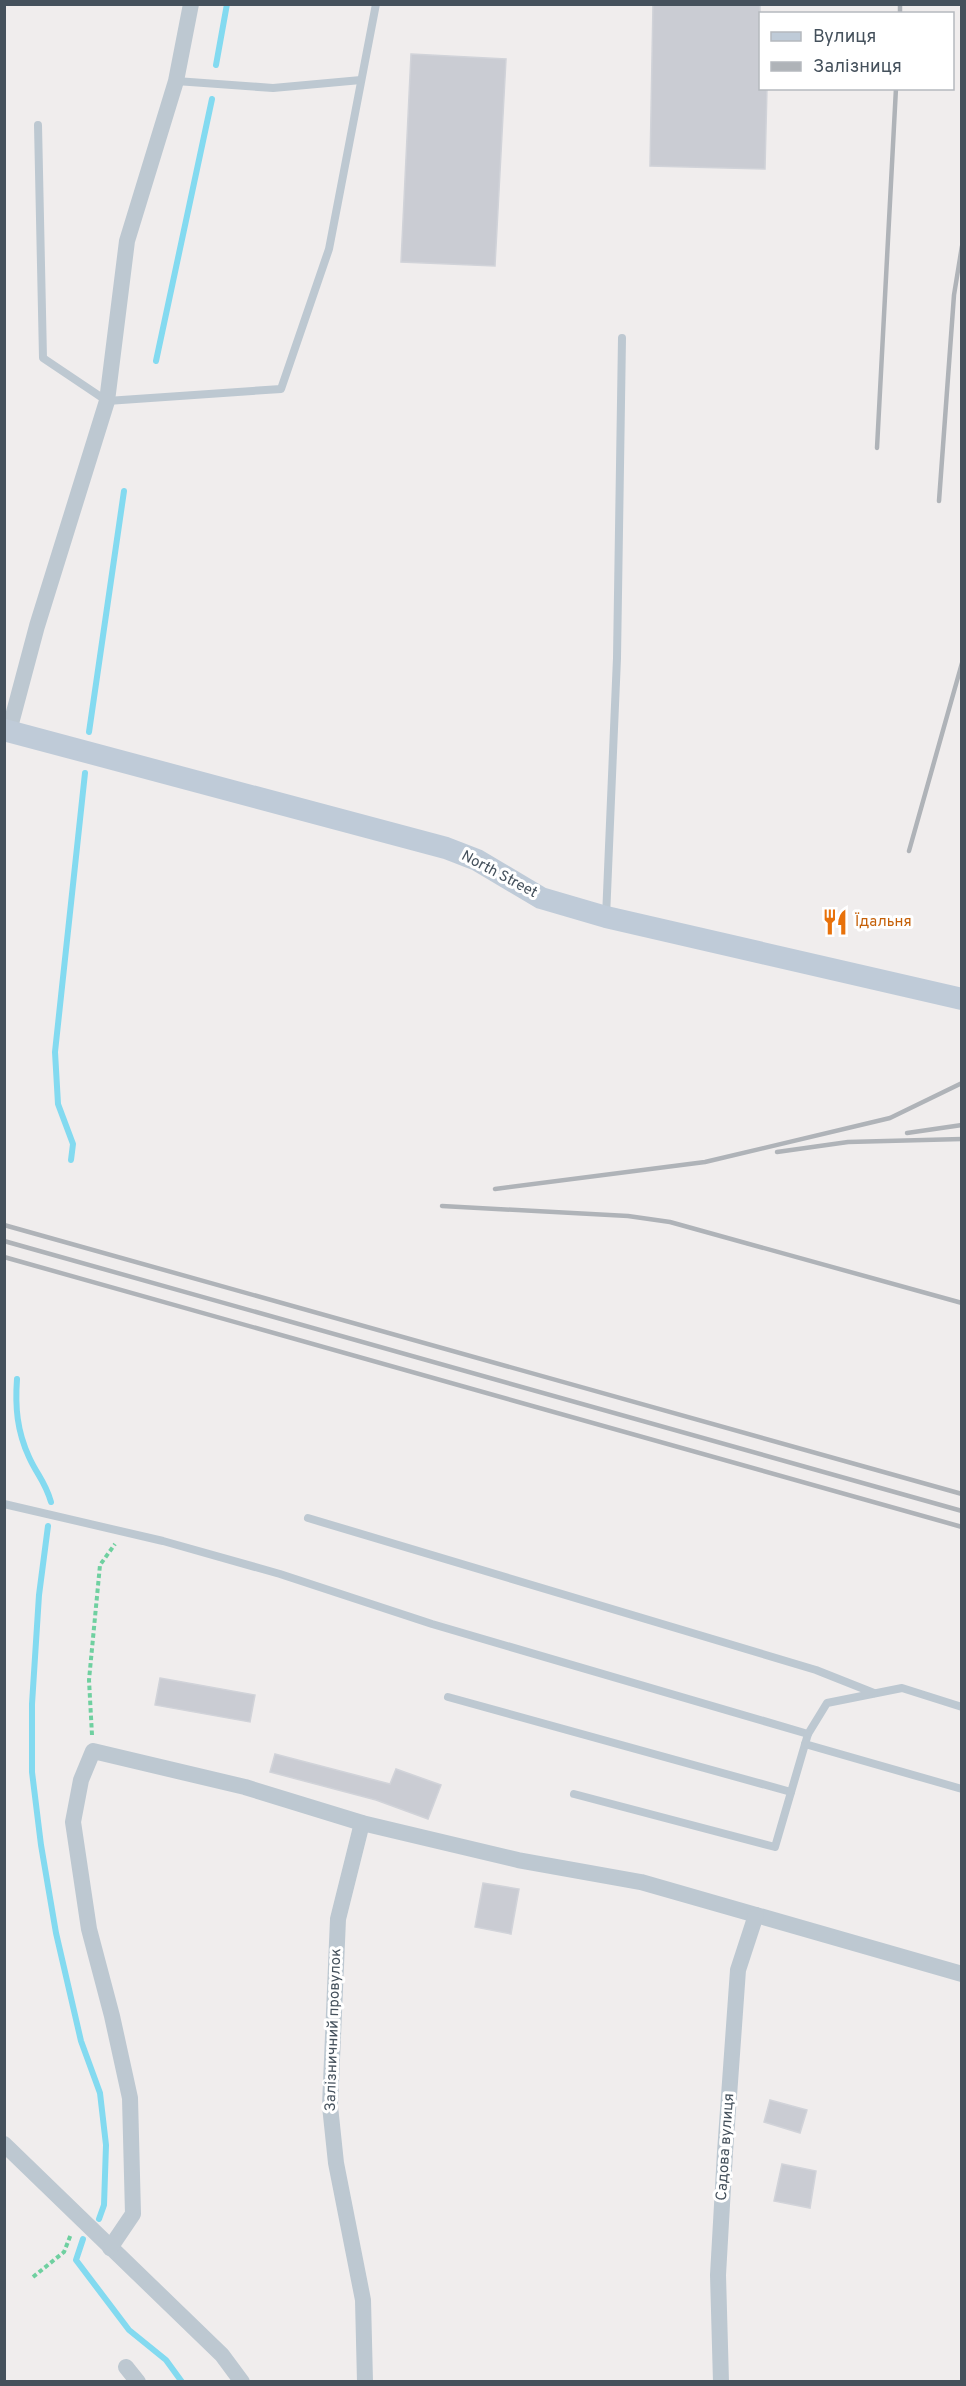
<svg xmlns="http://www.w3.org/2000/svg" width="966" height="2386" viewBox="0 0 966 2386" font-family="Overpass,sans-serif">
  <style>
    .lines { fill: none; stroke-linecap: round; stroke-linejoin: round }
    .stream { stroke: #83daf0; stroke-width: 6 }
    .building { fill: #caccd3; stroke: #d1d3d9; stroke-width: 1.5 }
    .path { stroke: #6fd0a0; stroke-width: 4; stroke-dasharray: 4.5 3; stroke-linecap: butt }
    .lane { stroke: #bdc8d1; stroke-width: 8 }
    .street { stroke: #bdc8d1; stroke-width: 16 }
    .secondary { stroke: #bfcbd8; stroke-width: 22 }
    .rail { stroke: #afb3b8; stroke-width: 4.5 }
    .labels { text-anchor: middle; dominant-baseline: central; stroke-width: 6; stroke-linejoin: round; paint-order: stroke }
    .street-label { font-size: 15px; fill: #45515c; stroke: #fff }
    .food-label { font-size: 15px; fill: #c56008; stroke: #fff; text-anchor: start }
  </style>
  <rect width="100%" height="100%" fill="#f0eded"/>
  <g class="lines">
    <g class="stream">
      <polyline points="216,65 227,4"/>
      <polyline points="156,361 212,99"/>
      <polyline points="89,732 124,491"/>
      <polyline points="71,1160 73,1144 58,1104 55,1052 85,773"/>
      <path d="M17 1379C15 1407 17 1431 29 1457 37 1475 45 1481 51 1502"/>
      <polyline points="48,1526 39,1595 32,1704 32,1772 41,1845 56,1933 81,2041 100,2093 106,2145 104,2205 99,2219"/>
      <polyline points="83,2239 76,2260 129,2330 166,2360 182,2382"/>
    </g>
  </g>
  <g class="building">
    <polygon points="653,4 760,4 760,88 767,88 765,169 650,166"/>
    <polygon points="411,54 506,59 495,266 401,262"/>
    <polygon points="160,1678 255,1695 250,1722 155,1705"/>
    <polygon points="275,1754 390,1784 396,1769 441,1785 428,1819 376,1800 270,1772"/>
    <polygon points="483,1883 519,1889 511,1934 475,1927"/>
    <polygon points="770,2100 807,2110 800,2133 764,2122"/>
    <polygon points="782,2164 816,2171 810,2208 774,2201"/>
  </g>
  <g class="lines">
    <g class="path">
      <polyline points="92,1735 89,1680 100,1565 115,1544"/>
      <polyline points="33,2277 64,2252 71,2234"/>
    </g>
    <g class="lane">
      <polyline points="176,81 273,88 361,80"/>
      <polyline points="38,125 43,358 107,401 281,389 329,249 376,4"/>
      <polyline points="606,917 617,658 622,338"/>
      <polyline points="4,1504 163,1541 280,1574 432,1624 808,1734 827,1703 902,1688 962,1707"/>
      <polyline points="308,1518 816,1670 874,1693"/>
      <polyline points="448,1697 791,1792"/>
      <polyline points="805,1744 962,1789"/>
      <polyline points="574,1794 775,1847 808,1734"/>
    </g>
    <g class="street">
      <polyline points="9,731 37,626 107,401 127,241 176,81 191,4"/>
      <polyline points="362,1823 338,1919 330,2106 336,2163 363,2300 365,2382"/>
      <polyline points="4,2144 222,2355 242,2382"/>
      <polyline points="110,2248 133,2214 130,2098 112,2016 89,1929 73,1822 81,1780 93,1751 245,1787 362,1823 518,1860 641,1882 962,1974"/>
      <polyline points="126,2367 138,2382"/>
      <polyline points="721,2382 718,2275 725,2152 738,1970 756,1915"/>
    </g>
    <polyline class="secondary" points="4,730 446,848 477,860 541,898 606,917 962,999"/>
    <g class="rail">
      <polyline points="900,14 900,4"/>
      <polyline points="877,448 896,88"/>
      <polyline points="939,501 954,295 962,246"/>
      <polyline points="909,851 962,663"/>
      <polyline points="907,1133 962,1125"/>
      <polyline points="777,1152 848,1142 962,1139"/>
      <polyline points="495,1189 705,1162 890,1118 962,1083"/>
      <polyline points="442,1206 628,1216 670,1222 962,1303"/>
      <polyline points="4,1225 962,1494"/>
      <polyline points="4,1241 962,1511"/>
      <polyline points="4,1257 962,1527"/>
    </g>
  </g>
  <defs>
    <g id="restaurant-bare" transform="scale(2.07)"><path d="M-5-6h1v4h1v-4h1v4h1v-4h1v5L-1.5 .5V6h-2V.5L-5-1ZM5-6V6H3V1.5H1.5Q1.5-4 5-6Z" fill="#e8710a" stroke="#fff" stroke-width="2.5" paint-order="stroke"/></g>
  </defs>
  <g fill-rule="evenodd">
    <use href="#restaurant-bare" x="835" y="922"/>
  </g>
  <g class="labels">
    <g class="street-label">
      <text transform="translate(499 875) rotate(28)">North Street</text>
      <text transform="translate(334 2030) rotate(-88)">Залізничний провулок</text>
      <text transform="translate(726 2147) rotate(-86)">Садова вулиця</text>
    </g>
    <g class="food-label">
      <text x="855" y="922">Їдальня</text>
    </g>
  </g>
  <rect width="966" height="2386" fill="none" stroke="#45515c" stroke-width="12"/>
  <rect x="759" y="12" width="195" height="78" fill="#ffffff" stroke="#b5b9be" stroke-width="1.5"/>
  <rect x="771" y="32" width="30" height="9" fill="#bfcbd8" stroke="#b5b9be" stroke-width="1.5"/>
  <text x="813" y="42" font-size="18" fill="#45515c">Вулиця</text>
  <rect x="771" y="62" width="30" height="9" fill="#afb3b8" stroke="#b5b9be" stroke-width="1.5"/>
  <text x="813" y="72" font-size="18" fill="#45515c">Залізниця</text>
</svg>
